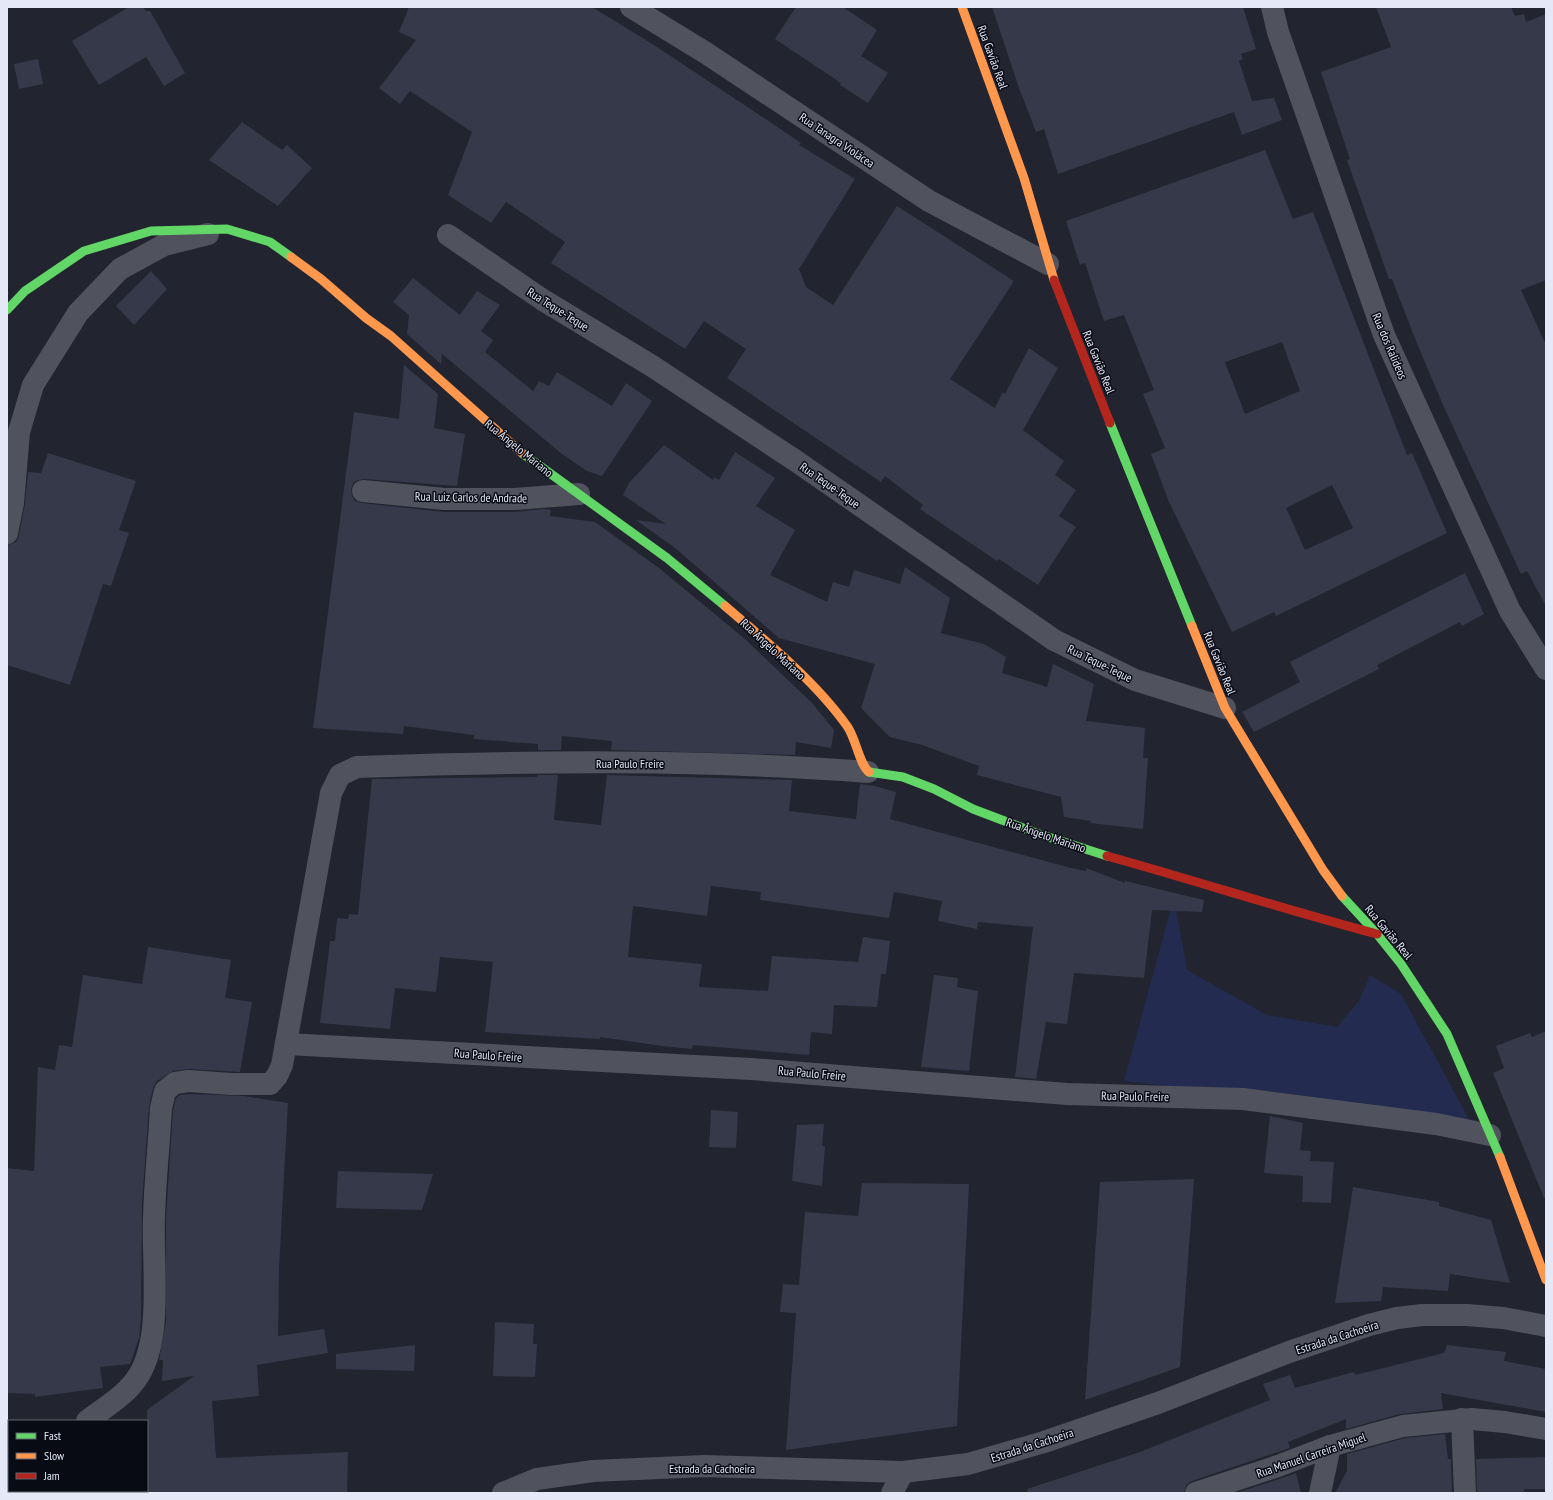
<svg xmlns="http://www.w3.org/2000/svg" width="1553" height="1500" viewBox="0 0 1553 1500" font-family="'PT Sans Narrow',sans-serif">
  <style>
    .green { fill: #232c50 }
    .building { fill: #36394a; fill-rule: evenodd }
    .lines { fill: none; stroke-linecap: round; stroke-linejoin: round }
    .street { stroke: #50535d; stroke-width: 22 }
    .fast { stroke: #63d668; stroke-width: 9 }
    .slow { stroke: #ff974d; stroke-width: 9 }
    .jam { stroke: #b3261e; stroke-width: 9 }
    .labels { text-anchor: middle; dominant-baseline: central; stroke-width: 3; stroke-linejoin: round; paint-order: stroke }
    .street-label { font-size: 12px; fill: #e5e9f7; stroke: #090b14 }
  </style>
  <rect width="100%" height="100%" fill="#22242f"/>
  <polygon class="green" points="1174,897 1187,970 1267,1015 1337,1027 1359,1001 1370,975 1401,994 1470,1121 1124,1081"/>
  <g class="building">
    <polygon points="129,7 143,7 146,11 150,11 185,73 164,86 146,57 99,85 72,41"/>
    <polygon points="409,7 592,7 654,45 776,126 801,143 799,145 855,179 799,269 806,287 833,305 897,206 1014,281 950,379 995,408 1003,392 1005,394 1029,348 1058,368 1023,430 1064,461 1055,475 1076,490 1059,516 1076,527 1038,585 999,559 997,561 920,509 923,505 885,476 881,482 727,378 746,349 704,321 685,349 551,263 565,242 506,202 491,223 448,195 472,132 410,91 400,104 379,88 416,40 399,32"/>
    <polygon points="796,7 843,7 877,30 861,56 888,73 868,103 840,85 841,83 775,39"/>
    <polygon points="992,7 1243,7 1256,49 1241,54 1243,59 1239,61 1252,101 1274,98 1282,120 1242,135 1234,112 1058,174 1044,129 1036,132 1019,88"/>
    <polygon points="1376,7 1511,7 1515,16 1524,14 1526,22 1546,14 1546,280 1521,290 1546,345 1546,606 1527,571 1521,574 1443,405 1416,341 1392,279 1389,279 1347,160 1350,159 1321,72 1391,47"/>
    <polygon points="38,59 43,84 19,89 14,64"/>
    <polygon points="242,122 282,150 287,145 312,168 278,206 209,160"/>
    <path d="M1265 150 1293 219 1313 212 1407 455 1412 453 1447 533 1276 616 1274 612 1232 632 1169 502 1151 454 1165 448 1143 394 1154 390 1124 315 1104 321 1085 263 1080 265 1066 221ZM1282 342 1300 391 1245 414 1225 362ZM1332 485 1353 528 1305 550 1286 508Z"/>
    <polygon points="151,271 167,289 134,325 116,306"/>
    <polygon points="413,278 460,315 477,291 500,305 481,331 493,340 485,352 533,391 539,381 549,386 557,372 612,406 626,383 652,401 602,476 587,471 562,454 442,354 441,364 407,334 409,315 393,302"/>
    <polygon points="404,365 438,394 434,428 465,434 457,486 364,479 358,480 353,483 351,489 352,496 355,501 362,503 444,512 515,512 544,509 551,510 550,516 595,522 659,568 745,639 812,703 834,730 831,748 796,742 795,755 611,750 612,741 562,736 561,750 538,750 538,744 474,739 474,735 404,726 403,734 313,728 354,412 399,419"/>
    <polygon points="664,445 713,480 714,477 719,480 735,452 775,478 756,506 795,530 770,575 827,602 833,582 849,587 854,570 900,584 905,567 950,598 941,633 984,644 1006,657 1002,673 1047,687 1053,664 1094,684 1086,721 1145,728 1143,758 1148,758 1143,829 1090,823 1091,821 1064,817 1061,797 977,775 979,766 922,745 890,737 861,708 875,664 779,638 675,548 636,520 666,524 623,495 629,483"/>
    <polygon points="48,453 136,481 119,530 129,533 111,586 103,584 70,685 7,665 7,545 16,542 19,535 25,504 28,472 41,473"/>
    <polygon points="1465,573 1484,614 1462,626 1460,622 1377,665 1379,669 1254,732 1242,712 1300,682 1290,662"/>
    <polygon points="537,775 558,775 554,820 601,825 607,775 792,780 789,811 856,819 860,784 875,786 896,792 890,819 1071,868 1086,871 1086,868 1125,883 1125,881 1204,900 1202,912 1152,910 1144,978 1074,973 1067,1024 1046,1022 1036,1079 1015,1077 1033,927 978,922 977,929 938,921 942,901 894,892 889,918 760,900 761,892 711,886 707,916 633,906 628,957 702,964 699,987 768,991 772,956 858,962 863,937 890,941 886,974 881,974 877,1007 834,1005 832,1034 811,1032 809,1055 693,1045 692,1049 662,1046 600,1037 600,1039 485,1032 493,962 440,957 436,992 395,988 390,1029 320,1023 330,941 335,941 337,918 348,919 349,914 358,915 372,779 537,777"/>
    <polygon points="148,947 231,960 225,998 252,1002 240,1072 190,1069 173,1071 157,1081 153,1088 149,1107 142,1203 141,1319 139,1338 130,1364 100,1367 103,1388 35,1397 35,1394 7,1393 7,1168 34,1171 38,1067 55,1070 59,1045 72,1047 83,975 142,984"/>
    <polygon points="934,975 958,978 957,987 978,991 969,1071 921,1067"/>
    <polygon points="1546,1031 1546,1198 1544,1198 1493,1073 1504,1068 1496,1046 1530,1033 1532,1037"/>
    <polygon points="189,1094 244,1096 288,1103 279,1268 278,1336 324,1329 328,1353 257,1365 259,1396 212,1401 216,1458 348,1452 347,1493 147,1493 147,1410 194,1376 162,1381 163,1360 159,1360 166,1321 166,1217 173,1110 176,1098 180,1095"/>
    <polygon points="711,1110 738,1112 736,1148 709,1147"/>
    <polygon points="1270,1116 1303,1123 1300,1150 1311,1151 1310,1161 1334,1162 1331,1203 1302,1202 1303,1176 1264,1173"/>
    <polygon points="824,1124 822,1146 825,1146 822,1186 792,1181 797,1125"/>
    <polygon points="338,1171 433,1174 422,1210 336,1208"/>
    <polygon points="1194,1179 1180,1367 1085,1400 1100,1182"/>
    <polygon points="862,1183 969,1184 957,1426 786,1450 796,1313 780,1312 783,1284 799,1285 805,1212 858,1216"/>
    <polygon points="1353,1187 1439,1202 1439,1206 1491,1220 1510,1283 1450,1274 1448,1291 1383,1287 1381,1301 1335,1303"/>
    <polygon points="495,1322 534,1324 533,1344 537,1344 535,1377 493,1376"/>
    <polygon points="415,1345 414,1371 336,1369 336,1354"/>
    <polygon points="1447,1345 1506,1352 1504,1361 1546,1369 1546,1412 1441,1393 1443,1409 1400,1414 1346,1429 1346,1419 1288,1442 1290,1448 1192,1481 1186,1485 1184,1493 1028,1493 1027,1489 1140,1452 1270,1400 1263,1384 1290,1375 1295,1388 1354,1372 1355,1375 1444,1353"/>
    <polygon points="1445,1434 1448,1459 1451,1459 1452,1493 1335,1493 1347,1471 1347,1454 1405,1438"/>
    <polygon points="1546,1457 1546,1489 1524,1489 1524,1493 1477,1493 1476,1459"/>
    <polygon points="1296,1473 1301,1493 1236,1493 1282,1478"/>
  </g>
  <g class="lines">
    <g class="street">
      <polyline points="631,7 706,53 929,201 1048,264"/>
      <polyline points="1272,7 1278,32 1384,335 1510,611 1546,669"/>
      <polyline points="448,235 543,300 652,366 796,461 1054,640 1135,680 1225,708"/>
      <polyline points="363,491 444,499 515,499 579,494"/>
      <polyline points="7,533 13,503 19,432 33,385 78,313 120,269 164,245 208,234"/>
      <polyline points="287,1044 751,1069 1067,1094 1243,1099 1436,1124 1490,1135"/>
      <polyline points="1462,1419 1465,1493"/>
      <path d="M87 1421C105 1407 127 1395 139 1375 163 1336 152 1263 154 1217 155 1181 159 1145 161 1108L165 1091 175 1083 189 1081 231 1084H270L277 1076 282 1065 331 793 340 775 357 767C527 761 698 759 868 772"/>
      <polyline points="24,1493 25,1491"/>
      <polyline points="503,1493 537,1479 593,1471 704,1466 903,1472 968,1464 1044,1442 1158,1403 1289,1352 1369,1325 1397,1318 1422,1315 1467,1315 1503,1318 1546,1326"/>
      <polyline points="892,1493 903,1472"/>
      <polyline points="1196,1493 1278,1466 1330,1446 1403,1426 1472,1419 1505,1422 1546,1429"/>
      <polyline points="1320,1493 1330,1446"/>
    </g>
    <g class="fast">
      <polyline points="7,310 25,291 84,251 151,231 227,229 270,242 291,257"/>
      <polyline points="1110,423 1192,626"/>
      <polyline points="522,453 667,558 725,606"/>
      <polyline points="869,772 903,777 934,789 973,809 1036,833 1107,856"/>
      <polyline points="1342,896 1377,934 1401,964 1447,1034 1500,1157"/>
    </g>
    <g class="slow">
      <polyline points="962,7 1024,178 1054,280"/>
      <polyline points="291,257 321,279 366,318 391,336 522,453"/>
      <path d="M725 606C766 641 816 682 847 726 856 738 859 764 869 772"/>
      <polyline points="1192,626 1225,708 1323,870 1342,896"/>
      <polyline points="1500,1157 1546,1280"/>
    </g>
    <g class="jam">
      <polyline points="1054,280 1110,423"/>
      <path d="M1107 856C1197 881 1286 910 1377 934"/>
    </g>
  </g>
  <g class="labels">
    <g class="street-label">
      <text transform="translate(993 57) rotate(70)">Rua Gavião Real</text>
      <text transform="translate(837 140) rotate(34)">Rua Tanagra Violácea</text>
      <text transform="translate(558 309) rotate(32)">Rua Teque-Teque</text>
      <text transform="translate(1390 346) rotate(67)">Rua dos Ralideos</text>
      <text transform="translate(1099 362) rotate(68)">Rua Gavião Real</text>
      <text transform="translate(519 448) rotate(39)">Rua Ângelo Mariano</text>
      <text transform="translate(830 485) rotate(35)">Rua Teque-Teque</text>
      <text transform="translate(471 497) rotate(1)">Rua Luiz Carlos de Andrade</text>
      <text transform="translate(773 649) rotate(43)">Rua Ângelo Mariano</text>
      <text transform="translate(1100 663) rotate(26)">Rua Teque-Teque</text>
      <text transform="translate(1220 663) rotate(68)">Rua Gavião Real</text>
      <text x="630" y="763">Rua Paulo Freire</text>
      <text transform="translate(1046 835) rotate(19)">Rua Ângelo Mariano</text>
      <text transform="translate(1389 932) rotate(50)">Rua Gavião Real</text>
      <text transform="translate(488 1055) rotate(4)">Rua Paulo Freire</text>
      <text transform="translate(812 1073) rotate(5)">Rua Paulo Freire</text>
      <text transform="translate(1135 1096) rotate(1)">Rua Paulo Freire</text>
      <text transform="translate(1337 1337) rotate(-18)">Estrada da Cachoeira</text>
      <text transform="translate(1032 1445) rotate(-18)">Estrada da Cachoeira</text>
      <text transform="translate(1311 1455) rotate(-19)">Rua Manuel Carreira Miguel</text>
      <text x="712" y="1468">Estrada da Cachoeira</text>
    </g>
  </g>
  <rect width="1553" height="1500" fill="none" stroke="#e5e9f7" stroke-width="16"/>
  <rect x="8" y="1420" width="140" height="72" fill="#090b14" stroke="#61646f"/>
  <rect x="16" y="1433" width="20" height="6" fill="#63d668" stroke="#61646f"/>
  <text x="44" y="1440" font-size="12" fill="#e5e9f7">Fast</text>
  <rect x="16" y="1453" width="20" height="6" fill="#ff974d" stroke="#61646f"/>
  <text x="44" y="1460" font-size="12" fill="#e5e9f7">Slow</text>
  <rect x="16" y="1473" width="20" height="6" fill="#b3261e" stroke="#61646f"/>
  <text x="44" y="1480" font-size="12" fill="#e5e9f7">Jam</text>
</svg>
